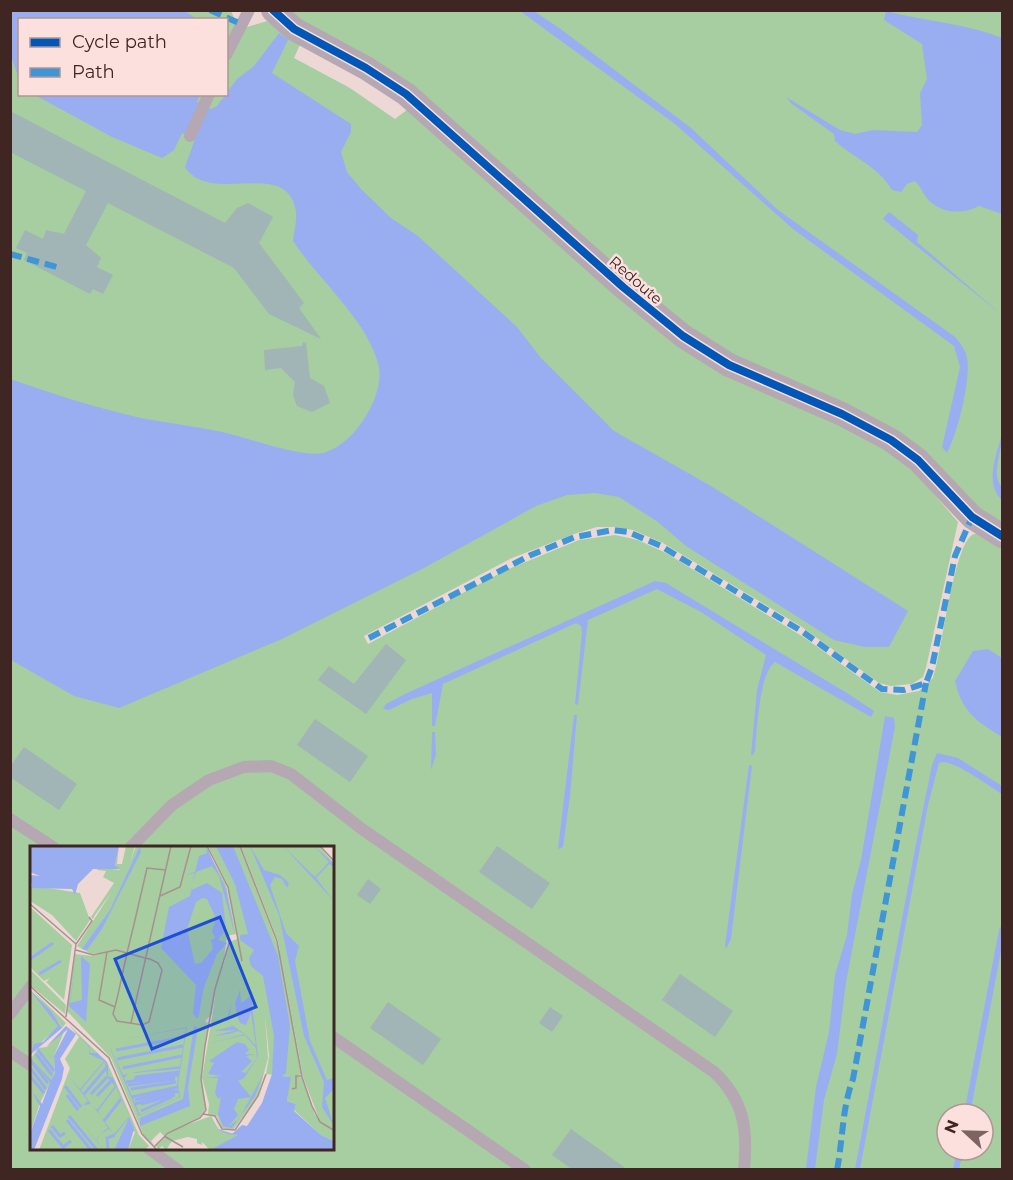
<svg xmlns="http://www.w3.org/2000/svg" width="1013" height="1180" viewBox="0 0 1013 1180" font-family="Montserrat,sans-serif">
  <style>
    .green { fill: #a6cea0; fill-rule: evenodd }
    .water { fill: #99aef1 }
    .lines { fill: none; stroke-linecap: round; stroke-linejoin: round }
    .stream { stroke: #99aef1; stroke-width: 6 }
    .building { fill: #a1b4b6 }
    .service { stroke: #b6a8b2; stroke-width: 12 }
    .minor { stroke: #b6a8b2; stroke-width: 24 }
    .quiet { stroke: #3f95d6; stroke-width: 6; stroke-dasharray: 12 6; stroke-linecap: butt }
    .cycleway-casing { stroke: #fce0dd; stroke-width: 11 }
    .cycleway { stroke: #0057b8; stroke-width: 8 }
    .labels { text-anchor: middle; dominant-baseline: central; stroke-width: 5; stroke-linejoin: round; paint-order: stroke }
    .street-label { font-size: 15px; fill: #3f2623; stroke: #fce0dd }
    .inset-river { fill: none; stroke: #99aef1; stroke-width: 3 }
    .inset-road { fill: none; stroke: #a8918e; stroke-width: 1.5 }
    .view { fill: #1d4ed8; fill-opacity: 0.15; stroke: #1d4ed8; stroke-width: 3 }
    .inset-edge { fill: none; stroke: #3f2623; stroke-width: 3 }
  </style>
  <rect width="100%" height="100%" fill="#eed8d6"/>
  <g class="green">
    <polygon points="285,10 1002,11 1002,529 945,481 730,360"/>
    <path d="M10 11H231L236 22 244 28 267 21 302 40 294 58 350 88 395 119 412 106 661 326 896 450 958 522 926 668 923 677 912 684 891 686 879 683 802 627 663 543 633 530 616 527H597L574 534 512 558 364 636 368 644 504 571 579 540 615 535 638 540 666 553 805 638 880 692 897 695 919 691 933 678C942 652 953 548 972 535 980 530 994 538 1002 542V1169H11ZM20 20H226V94H20ZM32 847H333V1148H32ZM947 1114H983V1150H947Z"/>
  </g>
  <g class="water">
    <polygon points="11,10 185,11 197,19 20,20 19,79 11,56"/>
    <path d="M520 11H534L562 30 691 128 778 210 955 337C960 343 965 349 967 357 971 380 958 432 947 453L942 447 960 367 954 346 793 229 675 124Z"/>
    <path d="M886 11C923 21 969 24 1002 38V214L979 206C962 215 939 214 926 197 922 191 920 186 915 181L907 184 901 192 892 190C878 166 855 159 835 141L834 134 792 104 786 97 840 130 855 134 873 130 917 132 922 125 920 93 927 79 922 44 884 20Z"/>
    <path d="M279 33 288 40 272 73 351 124V132L341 152 347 172 362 190 391 218 418 236 517 327 541 358 614 431 711 486 908 611 889 647H865L834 640 686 546 658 522 619 497 595 493 567 495 536 506 424 568 282 639 119 708 74 696 11 660 10 379C53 394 97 408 141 418 168 423 195 426 222 432 246 437 301 458 323 453 354 446 387 394 378 363 366 319 318 279 293 241 294 232 297 221 296 212 288 156 211 207 185 167L195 139 182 133 174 150 162 158 112 137 35 95H200L197 102 211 109 217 106 237 79 254 66Z"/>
    <polygon points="889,212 918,235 917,242 1002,315 883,219"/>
    <path d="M1002 434C1003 449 990 475 1002 487V500C984 484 997 453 1002 434Z"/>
    <path d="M655 581 666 583 850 695 874 711 871 717 775 662C759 673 757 731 755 751L753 755H751L757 690 766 655 701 612 657 589 588 620 578 705 575 704 582 633 581 626 576 623 443 684 435 726H432V693L412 699 389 710 383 709 386 704 407 693Z"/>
    <path d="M988 649 1002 658V737C976 721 962 712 955 681L973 651Z"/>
    <polygon points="574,715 577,715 570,796 563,847 558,849"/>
    <polygon points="885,716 894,718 895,727 846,982 837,1054 824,1100 815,1169 806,1169 816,1087 829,1032 835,975 847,935 852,894 861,860"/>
    <polygon points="432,732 435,732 436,755 431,770"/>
    <path d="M937 753 958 758 1002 786V794C990 787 951 757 939 763L928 805 860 1169H855L917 839 932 765Z"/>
    <polygon points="749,765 752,766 731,939 726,949 725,946"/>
  </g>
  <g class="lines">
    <g class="stream">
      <polyline points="967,1114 1002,930"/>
      <polyline points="956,1170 960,1150"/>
    </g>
  </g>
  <g class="building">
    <polygon points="10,111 225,223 237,208 248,203 273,217 259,243 304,303 299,308 321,339 269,314 234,268 108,203 86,245 101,258 97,267 113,275 103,294 93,289 90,294 24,260 27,253 16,248 25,230 43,239 46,230 64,234 86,191 10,152"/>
    <polygon points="303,342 306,343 310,378 324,386 330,403 312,412 297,406 293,395 295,382 281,368 265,370 264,350 302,346"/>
    <polygon points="386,644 406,660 366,714 318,680 329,666 354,684"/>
    <polygon points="315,719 368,756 350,782 297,745"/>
    <polygon points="24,747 77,784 59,810 10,777 10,767"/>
    <polygon points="497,846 550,883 532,909 479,872"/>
    <polygon points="368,879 381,889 370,904 357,895"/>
    <polygon points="680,974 733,1011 715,1037 662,1000"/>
    <polygon points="388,1002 441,1039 423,1065 370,1028"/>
    <polygon points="550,1007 563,1016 552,1032 539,1023"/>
    <polygon points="571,1129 628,1170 573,1170 552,1155"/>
  </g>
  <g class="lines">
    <g class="service">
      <polyline points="226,55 249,10"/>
      <polyline points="190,136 209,94"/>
      <polyline points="10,819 53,847"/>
      <path d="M131 847 172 805 209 780 244 767 271 766 291 774 362 829 714 1072C744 1100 748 1129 744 1170"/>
      <polyline points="10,1014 32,985"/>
      <polyline points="333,1037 525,1170"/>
      <polyline points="10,1051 32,1066"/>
      <polyline points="148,1148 178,1170"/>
    </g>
    <polyline class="minor" points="273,10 294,29 366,68 406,94 623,287 683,336 729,365 842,414 891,440 918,460 972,517 1002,536"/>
    <g class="quiet">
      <polyline points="210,10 241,24"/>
      <polyline points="10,254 57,267"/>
      <polyline points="369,638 531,555 575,537 613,530 628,532 661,546 803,632 882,689 904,690 926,683 932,667 955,556 972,517"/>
      <path d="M837 1170C843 1139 842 1108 853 1079L926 683"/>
    </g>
    <g class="cycleway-casing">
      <polyline id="cycleway" points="273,10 294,29 366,68 406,94 623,287 683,336 729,365 842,414 891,440 918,460 972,517 1002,536"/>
    </g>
    <use href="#cycleway" class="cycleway"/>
  </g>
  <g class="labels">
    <g class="street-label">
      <text transform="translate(636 280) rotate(41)">Redoute</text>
    </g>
  </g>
  <g transform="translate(30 846)">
    <rect width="304" height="304" fill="#eed8d6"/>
    <path d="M89 0 87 18H92L96 0H105L100 16 106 0H177L182 13 196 38 206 88 197 90 193 121 199 96 207 93V87L197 37 178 0H210L250 106 270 218 271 228 267 230 272 232 285 269 304 286V295L291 289 264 264 266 258 257 255 260 231 236 228 239 210 235 169 238 212 228 250 203 284 192 282 187 270 178 268 179 258 172 232 183 165 186 139 182 168 175 175 178 177 171 232 176 262 169 272 151 281 181 270 189 284 209 289 180 304 172 296V299L167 297V293L158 291 142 295 136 304 132 300 128 304 126 299 143 284 134 290 130 286 121 295 124 299 114 290 81 212 37 165 45 108 63 110 74 107 61 108 47 100 81 47 65 69 63 73 61 71 84 37 73 31 76 25 67 24 68 21 90 24 85 19ZM211 0H289L304 17V285L290 275 273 231 248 95ZM5 40 50 47 60 74 46 95 22 69 0 55V41ZM0 61 42 99 34 154 16 136 20 132 14 135 0 121ZM0 123 36 159 35 168 0 139ZM0 142 36 177 32 182 28 175 29 181 0 206V144L13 156ZM38 178 77 216 109 289 119 300 115 304H98L105 286 95 282 84 304H9L40 222 35 213 49 191ZM36 181 24 210 25 227 10 257 0 288V244L9 255 0 243V214L8 202 17 201Z" fill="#a6cea0"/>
    <path d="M0 0H89L85 19 90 23H63L48 38 45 49 42 43 2 42 0 29 10 30 0 26ZM110 0 111 6 72 83 57 104 52 103 80 64ZM176 0 196 43 205 89 189 30 182 20 166 26 161 44 177 37 192 47 196 83 188 94 197 97 187 108 174 141 168 173 163 168 166 139 131 102 139 61 160 50 165 27 155 29 165 26 169 10 177 7ZM172 52 177 53 186 72 182 85 185 92 181 94 183 103 171 117 165 118 157 83 166 56ZM186 0H203L248 110 260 180 256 227 252 230 261 231 257 255 266 258 264 265 291 289 304 295V304H180L208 289 198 288 189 284 185 270 189 283 202 288 212 279 217 280 232 257 242 228 244 190 233 130 221 120 219 112 224 104 210 94V89L218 88 205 38ZM220 0 234 24 250 29 259 37 257 42 252 33 245 31 240 39 256 87 269 100 265 115 280 195 297 234 304 232V243L295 252 304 280 292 261 294 236 274 190 249 69ZM253 0 285 31 299 16 284 0 304 18V21L299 18 286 32 304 55ZM47 108 40 157 52 154 51 110 60 118 56 176 39 160ZM0 144 21 165 32 182 0 209 4 198 13 196 28 180ZM210 144 211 157 221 150 228 211 214 232 208 235 221 251 208 253 204 263 208 269 198 281 209 273 233 229 225 250 202 282 193 280 188 268 191 251 188 253 185 247 188 232H176L192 230 178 228 184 217 179 215 207 196 215 198 219 204 215 208H225L216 210 222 215 211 226 216 227 227 212 226 202 215 189 181 197 215 188 208 185 199 188 183 190 207 184 184 185 203 180 198 176 197 174 198 169 202 157 198 176 216 189 226 200 221 167 216 179 210 177 207 170 200 173 207 168 205 157ZM36 180 46 188 30 213 34 222 32 233 4 304H0V288L10 260 0 243 12 258 20 236 4 216 21 234 25 227 24 210 38 183 16 201ZM164 180 168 182 158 242 160 260 110 280V272L153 253ZM157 181 148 238 150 251 109 270 78 197 93 229 98 228 94 232 110 269 149 251 147 238 149 223 99 227 150 220 156 182 91 194ZM50 192 60 201V207H67L76 215 78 220V230L83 232 104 283 98 304H84L99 272 85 289 79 283 69 289 67 296 74 304 54 280 67 295 68 290 78 282 70 270 84 288 99 271 86 241 68 265 70 269 62 259 67 264 85 240 77 231 75 215 51 244 61 258 53 259 58 255 39 230 50 243 74 215 59 208 60 202Z" fill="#99aef1" fill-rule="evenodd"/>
    <path class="inset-river" d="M0 113 23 97M9 128 31 115M8 204 24 225M86 204 155 191M6 208 22 229M87 213 153 200M1 215 18 237M0 222 16 243M93 222 152 210M0 230 14 247M105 231 149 226M104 233 149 227M96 236 148 229M112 236 145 231M98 239 145 233M35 240 51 261M101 243 146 236M54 248 77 221M61 248 77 231M37 249 48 264M67 250 83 233M102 251 148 241M105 254 145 244M105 258 148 245M111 258 145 249M111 265 142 251M39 270 67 304M37 274 61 304M74 275 91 253M22 280 30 290 35 287M19 284 33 301 41 295M78 304 77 292 85 289"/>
    <path class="inset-road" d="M177 0 198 41 212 115M210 0 247 95 272 231 282 260 290 276 305 285M290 0 305 16M130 50 150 41 161 0M0 58 46 98M46 104 63 109 86 104 97 107 115 112 120 113 128 117 132 124 119 176 112 179 87 175 83 168 87 153 97 107 105 74 117 22 136 24M77 106 69 154 85 161M0 140 79 212 112 288 127 304M36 171 46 98 62 75 59 71M101 177 141 0M262 243 266 242V230H272M173 268 185 270 192 283 205 284 228 250 236 228M134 290 153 301M124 301 138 287 170 272 176 264 171 233 175 200 185 143 200 94"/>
    <path class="view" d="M190 71 226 161 122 203 85 113Z"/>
    <rect width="304" height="304" class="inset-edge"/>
  </g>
  <rect width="1013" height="1180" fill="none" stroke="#3f2623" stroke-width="24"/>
  <rect x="18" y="18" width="210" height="78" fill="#fce0dd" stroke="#b09693" stroke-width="1.5"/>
  <rect x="30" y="38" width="30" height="9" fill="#0057b8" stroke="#b09693" stroke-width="1.5"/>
  <text x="72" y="48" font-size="18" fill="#3f2623">Cycle path</text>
  <rect x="30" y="68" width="30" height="9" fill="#3f95d6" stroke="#b09693" stroke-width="1.5"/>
  <text x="72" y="78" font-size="18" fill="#3f2623">Path</text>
  <g transform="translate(965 1132) rotate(292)"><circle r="28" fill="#fce0dd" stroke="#b09693" stroke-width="1.5"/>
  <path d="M0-4.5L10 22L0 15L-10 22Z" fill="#7c6462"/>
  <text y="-9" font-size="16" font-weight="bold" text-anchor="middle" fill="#3f2623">N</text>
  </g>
</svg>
